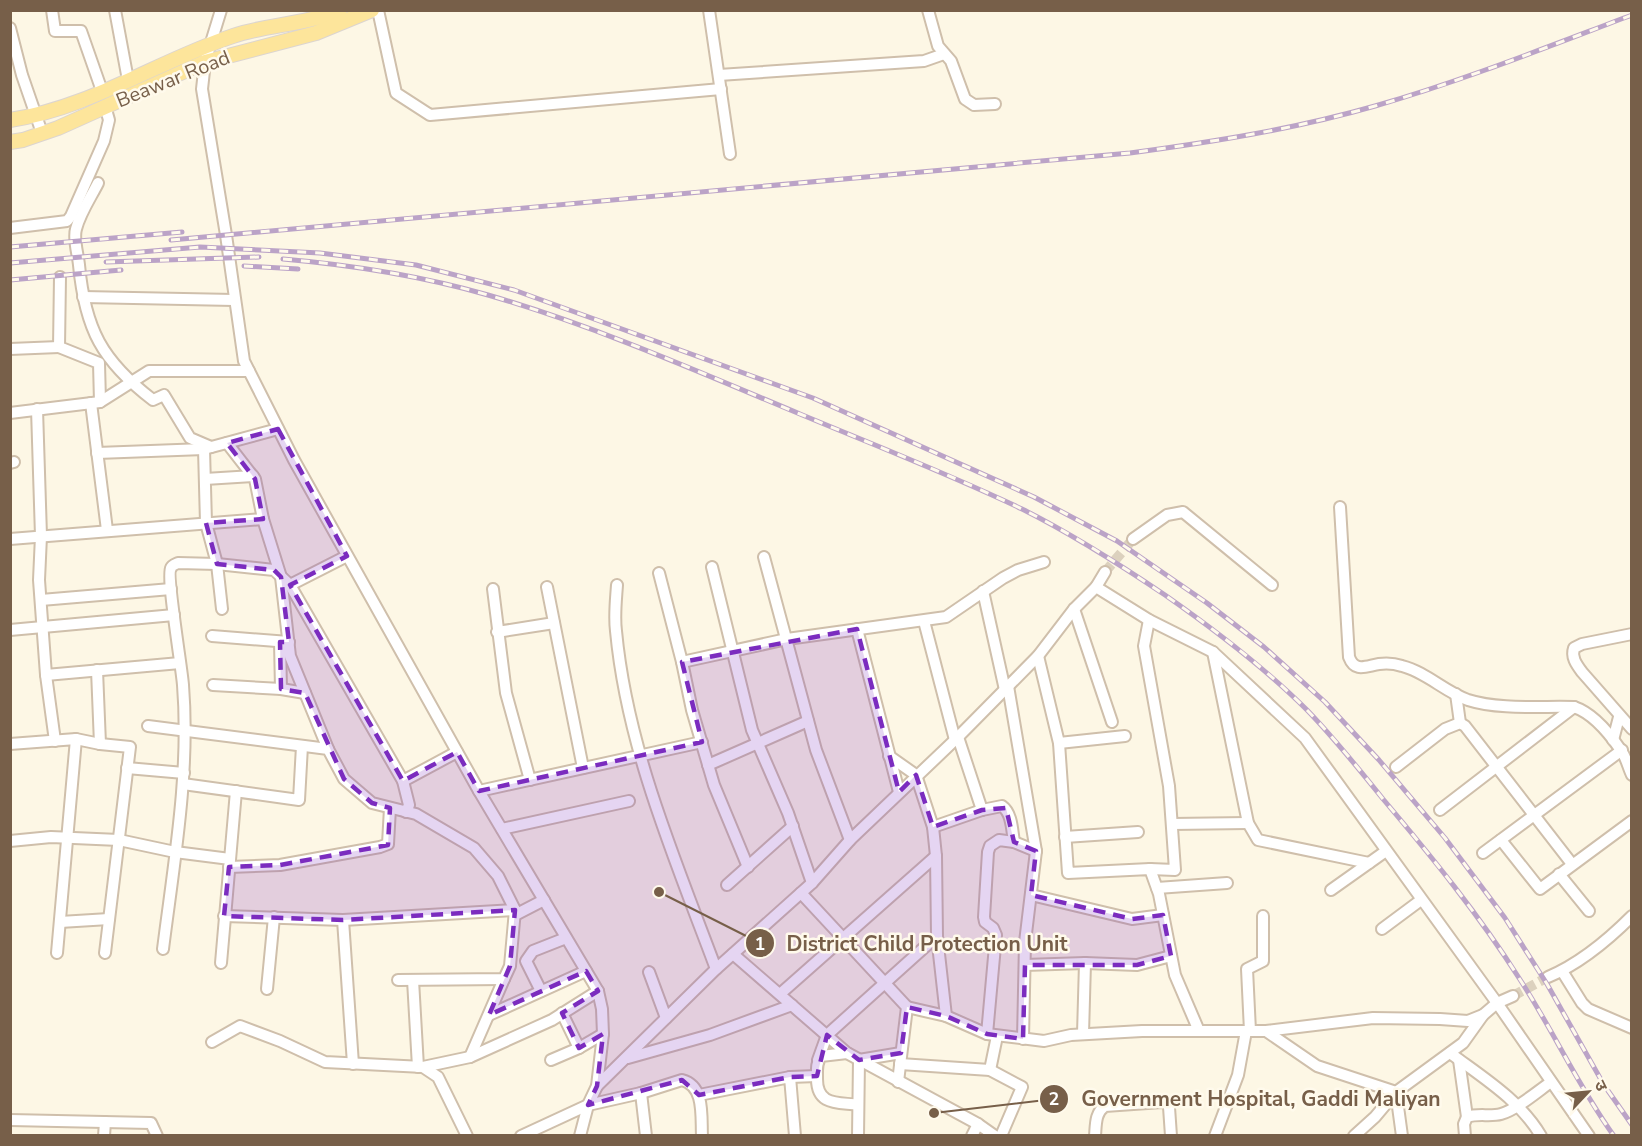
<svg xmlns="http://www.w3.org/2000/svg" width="1642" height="1146" viewBox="0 0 1642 1146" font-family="'Nunito Sans','Noto Sans Devanagari',sans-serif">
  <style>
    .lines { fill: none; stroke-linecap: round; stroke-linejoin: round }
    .minor-tunnel { stroke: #dcd1be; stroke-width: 10; stroke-dasharray: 10 5; stroke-linecap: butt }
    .minor-casing { stroke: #cfbfab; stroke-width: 14 }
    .major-casing { stroke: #dcd5d0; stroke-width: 16 }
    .minor { stroke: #fff; stroke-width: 10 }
    .major { stroke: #fde59b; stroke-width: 14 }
    .rail-casing { stroke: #bba3c7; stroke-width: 5 }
    .rail { stroke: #fffaec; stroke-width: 3; stroke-dasharray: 9; stroke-linecap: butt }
    .marked { fill: #7b2cbf; fill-opacity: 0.2; stroke: #7b2cbf; stroke-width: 4.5; stroke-dasharray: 12 8; stroke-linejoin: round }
    .labels { text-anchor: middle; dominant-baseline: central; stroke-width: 5; stroke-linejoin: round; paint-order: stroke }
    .street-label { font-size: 20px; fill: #775f49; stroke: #fffaec }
    .leader { fill: none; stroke: #775f49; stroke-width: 2 }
    .callout-dot { fill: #775f49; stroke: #fffaec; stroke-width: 2 }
    .mark-label { font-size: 18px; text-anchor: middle; font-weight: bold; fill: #fff }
    .callout-label { font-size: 21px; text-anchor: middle; font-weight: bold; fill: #775f49; stroke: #fffaec; stroke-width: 5; stroke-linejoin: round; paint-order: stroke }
  </style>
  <rect width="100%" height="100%" fill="#fdf7e5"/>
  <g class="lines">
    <g class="minor-tunnel">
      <polyline points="1105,572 1133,539"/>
      <polyline points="1513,996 1548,977"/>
    </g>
    <g class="minor-casing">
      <g id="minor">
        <polyline points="52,10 55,31 81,31 102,91"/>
        <polyline points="115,10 128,80"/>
        <polyline points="221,10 205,62 202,89 226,235 244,361 294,460 479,791 598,991 602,1009 603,1034 597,1086 588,1105 580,1136"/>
        <polyline points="378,10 396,93 430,115 721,89"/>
        <polyline points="709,10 730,154"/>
        <polyline points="928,10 938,46 951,61 965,99 974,105 995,104"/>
        <polyline points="10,28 22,75 42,133"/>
        <polyline points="719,75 924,61 944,54"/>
        <path d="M98 183C91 197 80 213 76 229 73 239 78 254 79 265 85 329 102 361 153 400L164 395 190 438 211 447"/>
        <polyline points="10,228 59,222 67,221 71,216 104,141 109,120 105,106"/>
        <polyline points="60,277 59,347 99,363 100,402"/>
        <polyline points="83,297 234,300"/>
        <polyline points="10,349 59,347"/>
        <polyline points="91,403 107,530"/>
        <polyline points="37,409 41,536 39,580 46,675 55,741"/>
        <polyline points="10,413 100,402 149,371 249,371"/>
        <polyline points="227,443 255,479 263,519 281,577 290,656 328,749"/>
        <polyline points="204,449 206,523 217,564 222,609"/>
        <polyline points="97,453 204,449 278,429"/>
        <polyline points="10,463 14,462"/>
        <polyline points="205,479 253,476"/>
        <path d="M1340 507 1349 657C1355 673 1366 666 1379 664 1386 663 1396 664 1402 666 1426 672 1445 692 1468 700 1499 710 1542 706 1574 707 1592 713 1609 733 1620 749 1626 756 1628 767 1632 775"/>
        <polyline points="10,539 263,519"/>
        <polyline points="1133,539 1167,515 1183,512 1272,585"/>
        <polyline points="764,557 816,750 850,840"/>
        <polyline points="712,567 752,730 788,813 812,883"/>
        <polyline points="659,573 682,662 692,710 714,785 748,867"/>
        <polyline points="290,585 347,556"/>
        <path d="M617 585C616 600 614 616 616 631 627 748 675 859 716 969"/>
        <polyline points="547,587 583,768"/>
        <polyline points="1096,587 1105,572"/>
        <polyline points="493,589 506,693 530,780"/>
        <polyline points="983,591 1005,690"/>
        <polyline points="41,600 171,589"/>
        <polyline points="1074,609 1112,722"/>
        <polyline points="1149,620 1144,646 1169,786 1175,870 1150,869"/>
        <polyline points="924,621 955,740"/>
        <polyline points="857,629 899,792"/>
        <polyline points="10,630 174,615"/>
        <polyline points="497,632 554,623"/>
        <path d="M1632 634 1582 644 1574 648C1571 657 1576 664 1582 672L1632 729"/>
        <polyline points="212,636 289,642"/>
        <polyline points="280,642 281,689"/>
        <polyline points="1213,652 1248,823 1258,840 1369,863"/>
        <polyline points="1038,656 1059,743 1068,873 1150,869 1159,894 1175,975 1199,1031"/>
        <polyline points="682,662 787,639 946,617 1003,578 1018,570 1044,562"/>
        <polyline points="97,670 100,744"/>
        <polyline points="46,675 180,663"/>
        <polyline points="213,685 281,689 305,693"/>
        <polyline points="1008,686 1036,851 1025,942 1023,1039"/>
        <polyline points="1456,694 1460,723"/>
        <polyline points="148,726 328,749 344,779 372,803 416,814 474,848 498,876 515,910 510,966 504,979 398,980"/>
        <polyline points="958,737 982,810"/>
        <polyline points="76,739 100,744 130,747 105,953"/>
        <polyline points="1613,740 1619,717"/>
        <polyline points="1059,743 1125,736"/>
        <polyline points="10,744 76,739 57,953"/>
        <polyline points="889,756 916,775 933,827 936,856 937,936 946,1016 987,1034 1044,1041 1071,1035 1142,1031 1266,1031 1373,1018 1440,1019 1468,1021 1483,1015"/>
        <polyline points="708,765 808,721"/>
        <polyline points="1396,767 1445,729 1460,723 1465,726 1572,864"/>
        <polyline points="127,768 184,773"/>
        <polyline points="403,781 457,752"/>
        <polyline points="183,784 299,800 302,746"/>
        <polyline points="479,791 702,742"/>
        <polyline points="1440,810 1574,707"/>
        <polyline points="1172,824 1248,823"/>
        <path d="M933 827 982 810 1002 806C1012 813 1012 830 1014 842"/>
        <polyline points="502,829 629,801"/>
        <polyline points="1065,837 1138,832"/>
        <polyline points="1501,840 1540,889 1632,821"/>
        <polyline points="10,841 51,837 119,840 175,852 230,859"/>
        <polyline points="1483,853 1622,750"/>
        <polyline points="229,867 280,865 380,847 388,844 390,808"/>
        <polyline points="1559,874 1589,911"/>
        <polyline points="727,885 793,826"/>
        <polyline points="1157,888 1227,883"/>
        <polyline points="1331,890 1386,851"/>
        <polyline points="801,893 907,1007 898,1082"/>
        <polyline points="1031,895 1132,919 1163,915"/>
        <polyline points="515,915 544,900"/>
        <polyline points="224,916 343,920 515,910"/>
        <polyline points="343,920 353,1064"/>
        <polyline points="60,922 109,919"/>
        <polyline points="1382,929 1421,900"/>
        <path d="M163 949C174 862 190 773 183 685 182 669 166 575 171 568 172 565 176 564 178 563L217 564 274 570 290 585 403 781 409 805 406 812"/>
        <polyline points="733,954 847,1053 978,1124 995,1136"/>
        <polyline points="221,963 236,791"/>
        <polyline points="1025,965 1085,963 1137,965 1171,956"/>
        <polyline points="1562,971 1582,1003 1588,1009 1632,1028"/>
        <polyline points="649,972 666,1018"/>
        <path d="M1548 977C1579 964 1608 940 1632 916"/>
        <polyline points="413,980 418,1067"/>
        <polyline points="267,989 274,917"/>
        <polyline points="541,991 526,961 533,951 566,938"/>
        <polyline points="780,994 936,856"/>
        <polyline points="907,1007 946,1016"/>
        <polyline points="562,1013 579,1048"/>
        <polyline points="489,1015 586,971"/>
        <polyline points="1250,1031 1247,969 1263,961 1263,916"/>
        <polyline points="1266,1031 1317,1066 1396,1092 1402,1136"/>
        <polyline points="987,1034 996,935 993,928 985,922 984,917 988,852 990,846 999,840 1014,842 1036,851"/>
        <polyline points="1083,1034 1085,963"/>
        <polyline points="212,1042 240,1026 280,1041 325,1062 423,1067 470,1057 552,1020 598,991"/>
        <path d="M847 1053 821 1056C816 1063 817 1070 817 1079 817 1106 838 1102 858 1105"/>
        <path d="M1450 1053C1482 1077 1520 1100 1541 1136"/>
        <polyline points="470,1057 504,979"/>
        <polyline points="628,1058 710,1035 792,1005"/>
        <polyline points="551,1060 579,1048 603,1034"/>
        <polyline points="818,1060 827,1035 937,936"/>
        <polyline points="1459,1060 1467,1117"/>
        <polyline points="900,1064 990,1070 1022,1087 1001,1136"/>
        <polyline points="423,1067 438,1077 467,1136"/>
        <polyline points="990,1070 997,1036"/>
        <polyline points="790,1077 817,1076"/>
        <polyline points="597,1086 716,969 812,883 850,840 958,737 1038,656 1074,609 1096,587 1149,620 1213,652 1305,738 1497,1003 1589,1136"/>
        <polyline points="641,1093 646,1136"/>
        <polyline points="699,1095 790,1077 795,1136"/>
        <polyline points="10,1120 151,1123 157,1136"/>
        <polyline points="104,1136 105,1122"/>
        <path d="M521 1136 588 1105 641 1093 682 1080C705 1086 701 1116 702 1136"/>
        <polyline points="858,1136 859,1060 901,1053"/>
        <polyline points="972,1136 978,1124"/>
        <path d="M1095 1136C1096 1124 1095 1113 1105 1106L1162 1102 1166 1103 1169 1107 1171 1136"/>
        <polyline points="1215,1136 1238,1075 1246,1031"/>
        <polyline points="1354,1136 1375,1117 1396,1092 1463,1043 1483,1015 1497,1003 1513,996"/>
        <path d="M1465 1136 1464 1124 1467 1117C1478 1113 1490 1117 1501 1114 1516 1110 1538 1091 1551 1082"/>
      </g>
    </g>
    <g class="major-casing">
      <g id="major">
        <path d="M10 120C90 108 158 61 233 36 268 24 305 25 340 10"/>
        <polyline points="10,142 23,140 58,128 205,62 316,33 372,10"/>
      </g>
    </g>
    <use href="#minor" class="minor"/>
    <use href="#major" class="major"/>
    <g class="rail-casing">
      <g id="rail">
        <path d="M171 240 1130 153C1212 142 1295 129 1375 106 1462 81 1547 47 1632 15"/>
        <polyline points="10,247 182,232"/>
        <path d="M283 259C352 265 422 276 488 295 595 326 697 371 800 414 874 445 949 474 1022 509 1072 534 1119 564 1165 595 1215 630 1264 667 1307 710 1334 738 1359 769 1383 799 1432 857 1479 915 1519 978 1553 1030 1578 1086 1614 1136"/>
        <polyline points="106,262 259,257"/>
        <polyline points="10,263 200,247 320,253 416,265 514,290 813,398 1034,497 1117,541 1207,603 1264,647 1325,702 1379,760 1445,838 1505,918 1547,984 1604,1085 1632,1125"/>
        <polyline points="244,266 298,269"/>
        <polyline points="10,280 121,270"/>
      </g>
    </g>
    <use href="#rail" class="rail"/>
  </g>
  <path class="marked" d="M278 429 347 556 290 585 403 781 457 752 479 791 702 742 682 662 857 629 899 792 916 775 933 827 982 810 1006 808 1014 842 1036 851 1031 895 1132 919 1163 915 1171 956 1137 965H1025L1023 1039 987 1034 946 1016 907 1007 901 1053 859 1060 827 1035 817 1076 790 1077 699 1095 682 1080 588 1105 597 1086 603 1034 579 1048 562 1013 598 991 586 971 489 1015 510 966 515 910 343 920 224 916 229 867 280 865 388 845 390 808 372 803 344 779 305 693 281 689 280 642H289L281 577 274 570 217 564 206 523 263 519 255 479 227 443Z"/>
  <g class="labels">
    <g class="street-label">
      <text transform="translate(173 79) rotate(-22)">Beawar Road</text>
    </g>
  </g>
  <path class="leader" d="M659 892L760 943M934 1113L1054 1099"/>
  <g class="callout-dot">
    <circle cx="659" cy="892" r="6"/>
    <circle cx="934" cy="1113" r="6"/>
    <circle cx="760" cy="943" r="15"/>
    <circle cx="1054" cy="1099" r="15"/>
  </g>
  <g class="mark-label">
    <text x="760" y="950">1</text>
    <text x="1054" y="1105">2</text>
  </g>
  <g class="callout-label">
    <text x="927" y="951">District Child Protection Unit</text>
    <text x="1261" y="1106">Government Hospital, Gaddi Maliyan</text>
  </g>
  <rect width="1642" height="1146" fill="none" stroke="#775f49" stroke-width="24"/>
  <g transform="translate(1588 1092) rotate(64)" stroke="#fffaec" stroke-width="4.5" paint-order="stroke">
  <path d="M0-4.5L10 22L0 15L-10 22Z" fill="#775f49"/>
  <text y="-9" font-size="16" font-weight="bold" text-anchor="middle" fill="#775f49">उ</text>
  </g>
</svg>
